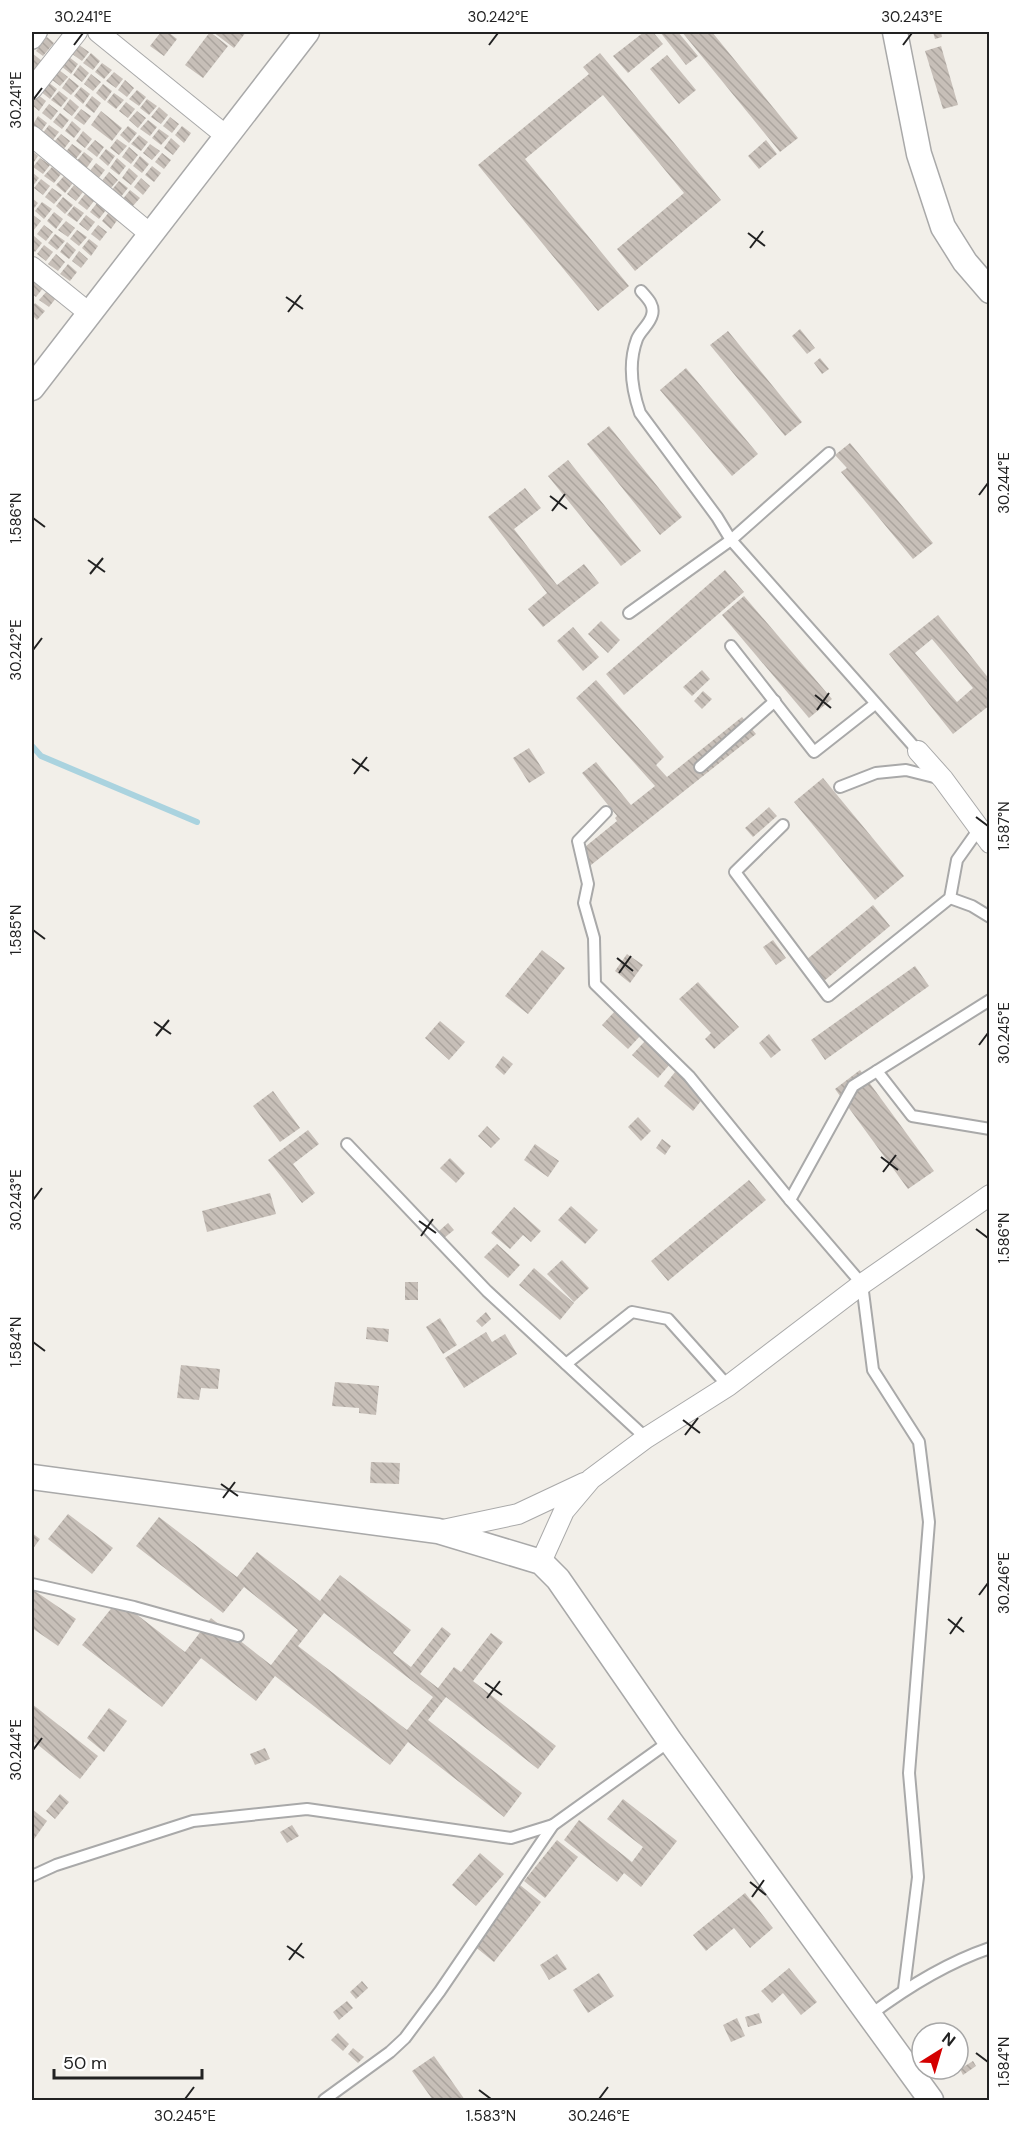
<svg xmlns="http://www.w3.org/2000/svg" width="1021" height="2132" viewBox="0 0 1021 2132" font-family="'DM Sans',sans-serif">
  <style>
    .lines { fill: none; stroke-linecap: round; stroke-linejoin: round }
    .stream { stroke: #aad3df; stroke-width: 6 }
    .building { fill: url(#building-back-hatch); fill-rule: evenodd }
    .service-casing { stroke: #a9a9a9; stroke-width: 14 }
    .minor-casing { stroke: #a9a9a9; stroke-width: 22 }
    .tertiary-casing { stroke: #a9a9a9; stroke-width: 27 }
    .service { stroke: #fff; stroke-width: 10 }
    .minor { stroke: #fff; stroke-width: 20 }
    .tertiary { stroke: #fff; stroke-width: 24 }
    .ticks { fill: none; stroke: #222; stroke-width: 2 }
    .neatline { fill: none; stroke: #222; stroke-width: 2 }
    .ticks-label { font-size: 15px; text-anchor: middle; fill: #222 }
  </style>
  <defs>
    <pattern id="building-back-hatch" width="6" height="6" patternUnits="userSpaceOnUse" patternTransform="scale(1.5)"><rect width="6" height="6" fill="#c7bfb8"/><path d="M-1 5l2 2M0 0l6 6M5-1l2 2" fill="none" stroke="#aba49e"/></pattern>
  </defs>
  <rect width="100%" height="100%" fill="#f2efe9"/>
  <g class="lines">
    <polyline class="stream" points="32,746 41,756 197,822"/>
  </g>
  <g class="building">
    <polygon points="161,32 168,32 177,39 164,56 150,46"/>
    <polygon points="210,32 228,46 203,78 185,65"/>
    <polygon points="213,32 246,32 234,48"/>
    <polygon points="644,32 653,32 663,44 628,73 613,56"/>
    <polygon points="660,32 678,32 698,56 686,65"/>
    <polygon points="682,32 712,32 798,138 780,152"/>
    <polygon points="933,32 941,32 942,37 935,39"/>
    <polygon points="47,37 54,43 43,56 36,51"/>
    <polygon points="79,45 89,52 82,61 72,54"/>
    <polygon points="941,46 958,105 943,109 925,51"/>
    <polygon points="32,53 42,61 33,72 32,71"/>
    <polygon points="91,53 100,61 93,70 83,63"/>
    <polygon points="600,53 721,200 635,271 617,249 684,193 603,95 525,159 629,286 598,311 478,165 589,74 583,67"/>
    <polygon points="667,55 696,90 679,104 650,69"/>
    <polygon points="69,57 78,64 71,74 61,66"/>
    <polygon points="102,63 112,70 104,79 95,72"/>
    <polygon points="80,65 89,73 82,82 73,75"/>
    <polygon points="59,70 68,77 60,86 51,79"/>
    <polygon points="114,72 123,79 116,88 106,81"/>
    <polygon points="91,74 101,82 93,91 84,84"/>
    <polygon points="69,78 79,86 71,95 62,88"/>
    <polygon points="125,80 134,88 127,97 118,90"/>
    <polygon points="48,82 57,89 50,99 40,91"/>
    <polygon points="103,84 112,91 105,101 96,93"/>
    <polygon points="81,87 90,94 83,104 74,96"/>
    <polygon points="137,90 146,97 139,106 129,99"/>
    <polygon points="59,91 68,98 61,107 51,100"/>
    <polygon points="114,93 124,100 116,109 107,102"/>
    <polygon points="37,94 46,101 39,111 32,105 32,101"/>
    <polygon points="92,96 101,103 94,113 85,106"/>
    <polygon points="70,99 79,107 72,116 63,109"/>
    <polygon points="147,99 157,106 149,115 140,108"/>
    <polygon points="126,102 135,109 128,118 119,111"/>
    <polygon points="49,104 58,111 51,120 42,113"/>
    <polygon points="159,107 168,115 161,124 151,117"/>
    <polygon points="81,109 91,116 84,125 74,118"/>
    <polygon points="101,111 122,128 112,141 91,125"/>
    <polygon points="137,111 146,118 138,128 129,120"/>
    <polygon points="60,113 69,120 62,129 53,122"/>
    <polygon points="38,116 47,123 40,133 32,126"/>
    <polygon points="170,117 179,124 172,133 163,126"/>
    <polygon points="148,120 157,127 150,136 140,129"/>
    <polygon points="72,121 81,129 74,138 65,131"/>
    <polygon points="49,125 59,132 52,141 42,134"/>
    <polygon points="128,126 137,133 129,143 120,135"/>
    <polygon points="182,126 191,133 184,143 175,135"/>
    <polygon points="159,129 169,136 161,145 152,138"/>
    <polygon points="83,131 92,139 85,148 76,141"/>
    <polygon points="61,134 70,141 63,150 53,143"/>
    <polygon points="139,135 148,142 141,151 131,144"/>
    <polygon points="171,138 180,146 173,155 164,148"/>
    <polygon points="117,139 127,146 119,155 110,148"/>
    <polygon points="95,140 104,147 97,157 87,149"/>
    <polygon points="766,140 777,154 759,169 748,156"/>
    <polygon points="72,144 82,151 75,160 65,153"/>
    <polygon points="150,144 160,151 152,160 143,153"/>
    <polygon points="129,147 138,155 131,164 122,157"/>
    <polygon points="106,149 115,156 108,166 99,158"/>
    <polygon points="32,151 38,156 32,165"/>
    <polygon points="84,152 93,159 86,169 76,162"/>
    <polygon points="162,153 171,160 164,169 155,162"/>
    <polygon points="140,156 149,164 142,173 133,166"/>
    <polygon points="40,158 50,165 43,174 33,167"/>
    <polygon points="117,158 126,166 119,175 110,168"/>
    <polygon points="96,163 105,170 98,179 89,172"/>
    <polygon points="152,166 161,173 154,182 145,175"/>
    <polygon points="52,167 61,174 54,183 44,176"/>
    <polygon points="129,168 138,176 131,185 122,178"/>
    <polygon points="32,172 39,178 32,187"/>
    <polygon points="109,172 118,180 110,189 101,182"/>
    <polygon points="64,176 73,183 65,193 56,185"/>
    <polygon points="141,178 150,186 143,195 134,187"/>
    <polygon points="41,179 50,186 43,195 34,188"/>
    <polygon points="119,181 128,188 120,198 111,191"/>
    <polygon points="74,185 83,192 76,201 67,194"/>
    <polygon points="52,188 62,195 54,204 45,197"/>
    <polygon points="130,190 140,198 132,207 122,200"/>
    <polygon points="85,194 94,201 87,210 78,203"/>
    <polygon points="63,197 73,205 65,214 56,206"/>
    <polygon points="32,198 38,203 32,211"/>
    <polygon points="42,202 52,209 44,219 35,211"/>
    <polygon points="97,203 106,210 99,219 90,212"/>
    <polygon points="74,206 84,213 77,222 67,215"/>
    <polygon points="54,212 63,219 56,229 47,221"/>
    <polygon points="109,212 118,219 111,229 102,221"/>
    <polygon points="32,214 41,221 33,231 32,229"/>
    <polygon points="86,215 95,222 88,231 79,224"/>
    <polygon points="66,221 75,228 68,237 58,230"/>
    <polygon points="44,225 53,232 46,241 37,234"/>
    <polygon points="98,225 107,232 100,241 91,234"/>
    <polygon points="77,230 87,237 79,246 70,239"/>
    <polygon points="55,234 65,241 57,250 48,243"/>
    <polygon points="33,235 42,243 35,252 32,249"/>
    <polygon points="89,239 98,246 91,256 82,248"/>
    <polygon points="67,242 76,250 69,259 60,252"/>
    <polygon points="44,245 53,252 46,261 37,254"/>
    <polygon points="79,251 88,259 81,268 72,261"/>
    <polygon points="56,254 65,262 58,271 48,264"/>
    <polygon points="68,264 77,272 70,281 60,274"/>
    <polygon points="34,280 43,288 36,297 32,294 32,284"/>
    <polygon points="47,291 56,298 49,307 39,300"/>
    <polygon points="35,303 45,311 37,320 32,315 32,308"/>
    <polygon points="800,329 815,348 807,354 792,336"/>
    <polygon points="728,331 802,422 785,436 710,345"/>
    <polygon points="820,358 829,369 822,374 814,363"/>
    <polygon points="686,368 758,454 732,476 660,390"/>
    <polygon points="609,426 682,517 660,535 587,444"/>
    <polygon points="850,443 933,543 913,559 841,472 847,468 835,455"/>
    <polygon points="568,460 641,551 621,566 548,476"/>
    <polygon points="525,488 541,508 514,529 557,585 584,564 599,583 543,627 528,609 547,593 488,517"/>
    <polygon points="725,570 744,592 624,695 606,674"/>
    <polygon points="744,596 832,699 809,718 722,615"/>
    <path d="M938 615 990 680V705L953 734 889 654ZM932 639 973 688 957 702 915 653Z"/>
    <polygon points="601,621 620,640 608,653 588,634"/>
    <polygon points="573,627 599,657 583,671 557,641"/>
    <polygon points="702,670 710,679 692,696 683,687"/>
    <polygon points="596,680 664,757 656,765 667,777 742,717 756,734 586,869 575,855 617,821 615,818 617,816 582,773 596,762 631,805 655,786 576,698"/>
    <polygon points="703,691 712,699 702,709 694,701"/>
    <polygon points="529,748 545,773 529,783 513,758"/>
    <polygon points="823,778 904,876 875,900 794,802"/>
    <polygon points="769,807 777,816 753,837 745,828"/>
    <polygon points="873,905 890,926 824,981 806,960"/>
    <polygon points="773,940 786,958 776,965 763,947"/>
    <polygon points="542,950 565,968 528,1014 505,996"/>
    <polygon points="627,954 643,965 630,983 615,971"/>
    <polygon points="915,966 929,986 825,1060 811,1040"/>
    <polygon points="698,982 739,1027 714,1049 705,1039 711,1033 679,999"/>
    <polygon points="616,1010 642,1034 628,1049 602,1025"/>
    <polygon points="440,1021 465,1042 449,1060 425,1038"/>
    <polygon points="769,1034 781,1050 771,1058 759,1043"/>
    <polygon points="646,1040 671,1063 658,1078 632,1055"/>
    <polygon points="503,1056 513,1064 504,1075 495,1067"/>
    <polygon points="860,1070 934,1171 908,1189 835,1089"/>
    <polygon points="675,1072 704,1097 693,1111 664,1086"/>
    <polygon points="273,1091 300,1128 280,1142 253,1106"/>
    <polygon points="638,1117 651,1131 641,1141 628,1127"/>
    <polygon points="487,1126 500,1139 491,1148 478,1136"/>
    <polygon points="308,1130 319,1144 293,1164 315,1193 302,1203 268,1160"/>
    <polygon points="662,1139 671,1146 665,1155 656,1148"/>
    <polygon points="535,1144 559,1161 548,1177 524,1160"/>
    <polygon points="450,1158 465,1173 456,1183 440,1168"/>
    <polygon points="749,1180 766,1200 668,1281 651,1261"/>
    <polygon points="270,1193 276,1214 207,1232 202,1211"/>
    <polygon points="571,1206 598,1230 585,1244 558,1220"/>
    <polygon points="514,1207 541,1231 531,1242 523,1235 510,1249 491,1233"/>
    <polygon points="448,1223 454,1230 444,1238 439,1231"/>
    <polygon points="497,1244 520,1265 508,1278 484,1257"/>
    <polygon points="562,1260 589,1288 574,1302 547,1274"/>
    <polygon points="534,1268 574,1303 560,1320 519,1285"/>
    <rect x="405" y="1282" width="13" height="18"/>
    <polygon points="486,1312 491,1319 482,1327 476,1321"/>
    <polygon points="440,1318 457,1345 443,1354 426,1327"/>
    <polygon points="367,1327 389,1329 388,1342 366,1339"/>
    <polygon points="486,1332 492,1342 505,1334 517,1354 464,1388 445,1358"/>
    <polygon points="181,1365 220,1369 218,1389 201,1388 199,1400 177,1398"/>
    <polygon points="335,1382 379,1386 376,1415 359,1413 359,1408 332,1406"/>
    <polygon points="371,1462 400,1463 399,1484 370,1483"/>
    <polygon points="68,1514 113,1548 92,1574 48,1539"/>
    <path d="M159 1517 237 1577 257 1552 320 1601 340 1575 411 1630 393 1653 411 1667 442 1627 451 1634 420 1674 438 1688 454 1667 461 1672 491 1633 503 1642 473 1681 556 1746 538 1769 446 1697 428 1720 522 1793 504 1817 408 1742 390 1765 275 1676 256 1701 201 1658 162 1707 82 1645 118 1600 185 1652 211 1618 271 1665 298 1630 244 1587 223 1613 136 1546ZM324 1613 433 1697 407 1730 298 1646Z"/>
    <polygon points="32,1533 40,1539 32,1550"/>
    <polygon points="32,1589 76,1619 58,1646 32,1628"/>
    <polygon points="32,1704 98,1756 80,1779 32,1740"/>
    <polygon points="109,1708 127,1721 104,1752 87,1738"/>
    <polygon points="265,1748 270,1759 255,1765 250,1754"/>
    <polygon points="60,1794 69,1802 55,1819 46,1811"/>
    <polygon points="623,1799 677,1841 641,1887 624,1873 617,1882 564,1840 579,1820 632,1862 643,1847 607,1819"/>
    <polygon points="32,1809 47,1821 32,1842"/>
    <polygon points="292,1825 299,1836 287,1843 280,1832"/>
    <polygon points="557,1840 578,1857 545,1898 524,1881"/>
    <polygon points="480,1853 504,1874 476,1906 452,1885"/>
    <polygon points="520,1885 541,1902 494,1962 473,1945"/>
    <polygon points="745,1893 773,1928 750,1948 734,1928 706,1951 693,1935"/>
    <polygon points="557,1954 567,1969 549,1980 540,1965"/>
    <polygon points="789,1968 817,2002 801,2015 783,1993 772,2003 761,1991"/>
    <polygon points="599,1973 614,1996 588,2013 573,1990"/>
    <polygon points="362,1981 368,1988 356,1999 350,1992"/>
    <polygon points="347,2001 353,2008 339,2020 333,2012"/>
    <polygon points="759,2013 762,2023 748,2027 745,2017"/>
    <polygon points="737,2018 745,2036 731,2042 723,2025"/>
    <polygon points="338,2033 349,2044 343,2051 331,2040"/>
    <polygon points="353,2048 364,2057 358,2063 348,2054"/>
    <polygon points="434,2056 465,2100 433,2100 412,2071"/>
    <polygon points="973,2061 976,2066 963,2075 960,2069"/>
  </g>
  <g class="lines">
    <g class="service-casing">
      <g id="service">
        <path d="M641 291C647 298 655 305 652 315 650 324 640 331 637 339 628 363 632 390 640 413L717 517 731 540 918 751"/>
        <polyline points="629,613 731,540 829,453"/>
        <polyline points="731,646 814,752 875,704"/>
        <polyline points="700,767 775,701"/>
        <polyline points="840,787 876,773 906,770 938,778"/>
        <polyline points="606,812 578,841 588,884 584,903 594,938 595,984 689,1076 790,1200 862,1284 873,1370 919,1442 929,1522 909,1773 918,1877 904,1989"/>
        <polyline points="783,825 735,872 828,996 950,898 957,860 979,829"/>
        <polyline points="950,898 972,906 990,917"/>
        <polyline points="877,1071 912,1116 990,1129"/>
        <polyline points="347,1144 487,1291 646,1438"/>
        <polyline points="790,1200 853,1086 990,1000"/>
        <polyline points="566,1364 632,1312 668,1319 728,1386"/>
        <polyline points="32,1584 134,1607 238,1636"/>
        <polyline points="32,1876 56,1865 193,1821 307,1809 511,1838 553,1825"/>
        <path d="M870 2015C906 1988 946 1963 990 1948"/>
        <polyline points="324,2100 390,2052 405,2038 440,1991 553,1825 670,1741"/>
      </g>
    </g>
    <g class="minor-casing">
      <g id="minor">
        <polyline points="98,32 225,135"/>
        <polyline points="32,39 37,32"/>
        <polyline points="32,89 77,32"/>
        <polyline points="32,136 149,233"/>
        <polyline points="32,267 89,313"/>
        <polyline points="918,751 943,779 990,843"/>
        <polyline points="438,1531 518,1514 584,1483"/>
        <polyline points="541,1562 564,1511 591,1479 646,1438 728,1386 862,1284 990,1195"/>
      </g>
    </g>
    <g class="tertiary-casing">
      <g id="tertiary">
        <polyline points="895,32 919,154 943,227 965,262 990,291"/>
        <polyline points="32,388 307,32"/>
        <polyline points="32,1477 438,1531 541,1562 558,1579 670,1741 931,2100"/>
      </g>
    </g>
    <use href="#service" class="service"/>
    <use href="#minor" class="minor"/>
    <use href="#tertiary" class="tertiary"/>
  </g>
  <path class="ticks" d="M74 45 83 33M489 45 498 33M903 45 912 33M33 100 42 88M748 233 765 246M750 248 763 231M286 297 303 309M288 312 301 295M979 495 988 483M550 496 567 509M552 511 565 494M33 518 45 527M88 560 105 572M90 574 103 558M33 650 42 638M815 695 831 708M817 710 829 693M352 759 369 771M354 774 367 757M976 817 988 826M33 930 45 939M617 958 633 971M619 973 631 956M154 1022 171 1034M156 1036 169 1020M979 1045 988 1033M881 1157 898 1170M883 1172 896 1155M33 1200 42 1188M419 1221 436 1233M976 1229 988 1238M421 1236 433 1219M33 1342 45 1351M683 1420 700 1433M685 1435 698 1418M221 1484 238 1496M223 1498 235 1482M979 1595 988 1583M948 1619 964 1632M950 1634 962 1617M485 1683 502 1695M487 1698 500 1681M33 1750 42 1738M750 1882 766 1895M752 1897 764 1880M287 1946 304 1958M289 1960 302 1943M976 2053 988 2062M479 2090 491 2099M185 2099 194 2087M599 2099 608 2087"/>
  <rect width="1021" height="2132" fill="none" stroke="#ffffff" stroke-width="66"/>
  <g transform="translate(940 2051) rotate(37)"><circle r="28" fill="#ffffff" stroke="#a7a7a7" stroke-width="1.5"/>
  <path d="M0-4.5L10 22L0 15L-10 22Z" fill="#d40000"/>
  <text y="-9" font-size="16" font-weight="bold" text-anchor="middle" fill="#222222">N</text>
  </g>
  <path d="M54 2069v9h148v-9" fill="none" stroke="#222222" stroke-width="3"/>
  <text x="63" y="2069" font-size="18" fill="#222222" stroke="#ffffff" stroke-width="4.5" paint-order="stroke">50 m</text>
  <rect x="33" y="33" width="955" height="2066" class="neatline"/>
  <g class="ticks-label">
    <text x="83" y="22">30.241°E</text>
    <text x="498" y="22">30.242°E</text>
    <text x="912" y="22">30.243°E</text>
    <text transform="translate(16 100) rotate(-90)" y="5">30.241°E</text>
    <text transform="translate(1004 483) rotate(-90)" y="5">30.244°E</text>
    <text transform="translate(16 518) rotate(-90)" y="5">1.586°N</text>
    <text transform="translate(16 650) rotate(-90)" y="5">30.242°E</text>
    <text transform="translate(1004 826) rotate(-90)" y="5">1.587°N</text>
    <text transform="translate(16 930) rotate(-90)" y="5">1.585°N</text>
    <text transform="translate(1004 1033) rotate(-90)" y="5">30.245°E</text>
    <text transform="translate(16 1200) rotate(-90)" y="5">30.243°E</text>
    <text transform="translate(1004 1238) rotate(-90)" y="5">1.586°N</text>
    <text transform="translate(16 1342) rotate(-90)" y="5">1.584°N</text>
    <text transform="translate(1004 1583) rotate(-90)" y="5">30.246°E</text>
    <text transform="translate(16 1750) rotate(-90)" y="5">30.244°E</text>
    <text transform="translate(1004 2062) rotate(-90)" y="5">1.584°N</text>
    <text x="185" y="2121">30.245°E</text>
    <text x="491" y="2121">1.583°N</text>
    <text x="599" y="2121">30.246°E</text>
  </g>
</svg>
